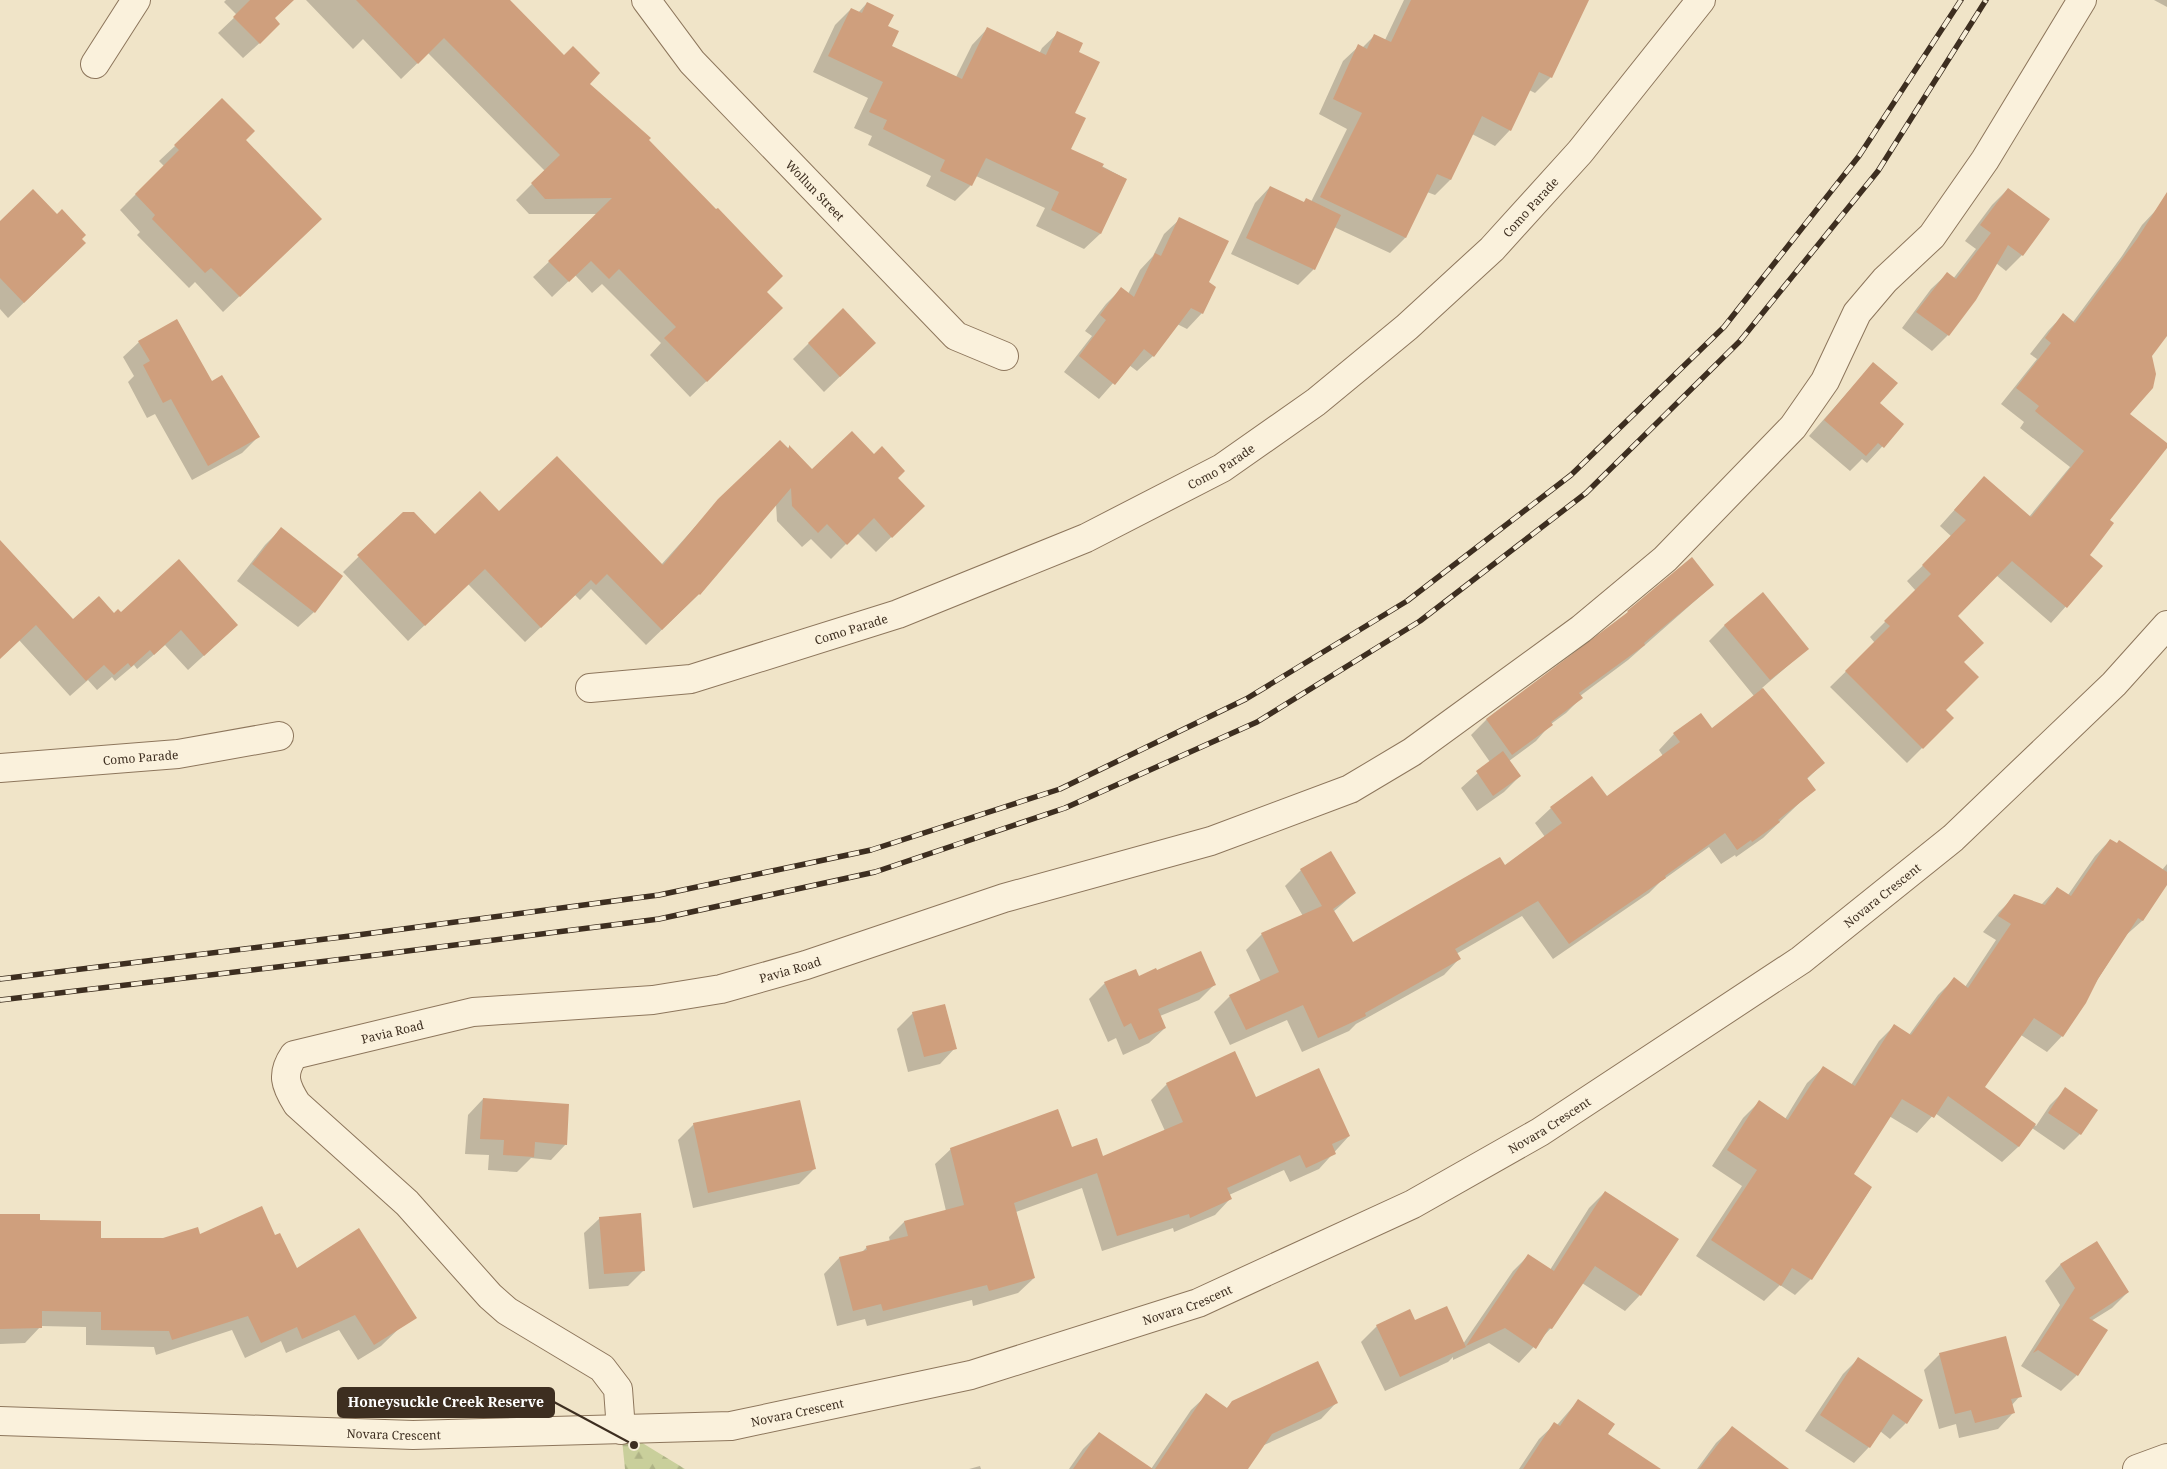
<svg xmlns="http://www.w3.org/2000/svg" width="2167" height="1469" viewBox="0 0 2167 1469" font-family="'Noto Serif',serif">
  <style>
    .forest { fill: url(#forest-firs) }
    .shadow { fill: #0003 }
    .building { fill: #cf9f7d }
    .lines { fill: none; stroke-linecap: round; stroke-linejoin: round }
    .minor-casing { stroke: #8d765c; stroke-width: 30 }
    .minor { stroke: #faf1dc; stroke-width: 28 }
    .rail-casing { stroke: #3d2e20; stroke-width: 5.5 }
    .rail { stroke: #f7eed8; stroke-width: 4; stroke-dasharray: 11; stroke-linecap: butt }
    .labels { text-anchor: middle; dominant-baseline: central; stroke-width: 5; stroke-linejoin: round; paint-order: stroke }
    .street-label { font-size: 12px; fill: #3d2e20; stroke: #f7eed8 }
    .leader { fill: none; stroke: #3d2e20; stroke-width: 2 }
    .callout-dot { fill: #3d2e20; stroke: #f7eed8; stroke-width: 2 }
    .callout { fill: #3d2e20; stroke: #3d2e20; stroke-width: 2 }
    .callout-label { font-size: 14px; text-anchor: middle; font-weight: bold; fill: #fff }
  </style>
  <defs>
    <pattern id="forest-firs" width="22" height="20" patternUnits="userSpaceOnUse" patternTransform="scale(1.25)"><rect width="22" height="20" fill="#c9cf9b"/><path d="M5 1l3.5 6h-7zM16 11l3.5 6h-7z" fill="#aeb285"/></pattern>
  </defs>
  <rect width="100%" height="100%" fill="#f0e4c8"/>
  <polygon class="forest" points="621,1430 685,1469 625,1469"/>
  <g class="shadow">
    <polygon points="226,0 292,0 273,18 263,40 243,58 218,33 237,15 224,2"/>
    <polygon points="306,0 508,0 588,84 647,140 766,292 766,324 690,397 650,355 661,343 602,284 592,293 575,275 552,297 533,277 599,214 529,214 516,200 545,171 428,53 401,79 363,39 353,49"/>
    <polygon points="1404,0 1588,0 1551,77 1535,93 1529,90 1510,130 1495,146 1472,134 1450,180 1435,195 1427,192 1405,238 1390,253 1334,227 1314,269 1298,285 1231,254 1255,203 1270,187 1303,203 1306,200 1311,202 1347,129 1319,114 1343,61 1359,46 1362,48 1375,35 1385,40"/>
    <polygon points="2154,0 2167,0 2167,7"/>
    <polygon points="867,3 887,27 890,46 956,77 972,45 987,29 1039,54 1042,48 1058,33 1077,53 1070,149 1126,179 1100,234 1084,249 1036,226 1045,208 976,176 971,185 955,201 926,186 931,176 868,145 872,136 854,128 868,98 813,72 835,25 851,9 858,13"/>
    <polygon points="244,140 305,234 223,312 195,282 189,288 137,235 140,232 120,210 164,166 159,161 175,146"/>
    <polygon points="2008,189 2048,220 2022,255 2006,271 1996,263 1975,299 1948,335 1932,351 1902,328 1931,289 1947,274 1953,279 1976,249 1965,241 1992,205"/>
    <polygon points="2157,209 2167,215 2167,334 2151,355 2128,414 2167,446 2108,520 2088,555 2101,567 2051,623 1996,575 1956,616 1963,662 1945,710 1952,718 1907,763 1830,687 1875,643 1870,637 1916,591 1907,581 1952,537 1940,526 1984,477 2029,517 2070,467 2020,428 2024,422 2001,404 2037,359 2030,354 2048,331 2063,315 2073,322 2122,256 2142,225"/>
    <polygon points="1180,219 1207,283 1202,313 1187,329 1177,324 1153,356 1137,371 1129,365 1099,399 1064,372 1092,336 1085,331 1106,304 1121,289 1128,294 1140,270 1153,256 1164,234"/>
    <polygon points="0,223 69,259 8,318 0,309"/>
    <polygon points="139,342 211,383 258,437 242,453 192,480 155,414 147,418 128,382 134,376 123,357"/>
    <polygon points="809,343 859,358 824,392 793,359"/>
    <polygon points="1873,364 1878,403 1902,425 1867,463 1862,459 1850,471 1809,436"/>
    <polygon points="789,447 812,470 896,478 923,506 876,552 857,533 831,559 811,539 802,547 777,521 776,504 699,594 646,645 591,589 580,600 575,595 525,642 468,584 408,641 343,572 403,513 435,535 499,513 661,565 719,500"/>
    <polygon points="281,529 314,612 298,627 237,581 265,545"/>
    <polygon points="0,562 73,621 120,613 237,625 188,670 165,645 137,669 134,665 115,681 112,677 97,690 88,680 70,696 19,640 0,658"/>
    <polygon points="1713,585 1628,660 1580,696 1581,698 1566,713 1551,724 1536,741 1509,761 1520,776 1504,792 1477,811 1461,788 1490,762 1471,735 1486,720 1618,622 1628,612"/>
    <polygon points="1725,625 1807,649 1762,688 1823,763 1806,780 1814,789 1763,838 1736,857 1735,855 1721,864 1709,847 1660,882 1649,893 1553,959 1522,916 1456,954 1459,959 1444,975 1356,1024 1349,1031 1302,1052 1287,1020 1230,1045 1214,1012 1230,996 1261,982 1246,950 1262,934 1303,916 1285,886 1301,870 1355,893 1333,912 1353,943 1504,867 1545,837 1535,823 1551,808 1607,797 1663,756 1659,750 1674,734 1712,730 1754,696 1709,641"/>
    <polygon points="2110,840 2162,870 2167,864 2167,883 2142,921 2125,936 2062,1036 2047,1052 2021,1035 1983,1087 2036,1126 2050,1105 2066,1089 2096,1110 2080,1134 2064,1150 2032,1128 2018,1147 2002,1162 1935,1113 1917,1133 1889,1116 1852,1174 1871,1188 1811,1279 1795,1295 1780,1285 1764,1301 1696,1256 1742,1186 1712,1166 1743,1118 1759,1102 1785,1119 1807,1083 1823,1068 1851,1085 1879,1041 1894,1026 1909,1035 1938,995 1954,979 1965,987 1996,940 1983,932 1999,912 2015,896 2041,905 2057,888 2068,895 2095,856"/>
    <polygon points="1138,977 1214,985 1199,1000 1160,1016 1165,1028 1149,1043 1123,1055 1116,1038 1108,1042 1089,999 1105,983"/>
    <polygon points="913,1013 955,1048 940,1064 908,1072 897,1029"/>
    <polygon points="1167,1084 1256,1099 1349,1136 1319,1169 1290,1182 1284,1170 1229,1195 1230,1199 1215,1215 1174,1232 1173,1228 1102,1251 1082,1188 1016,1212 1034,1278 1018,1293 973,1306 972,1300 867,1326 865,1319 837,1326 824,1274 839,1258 861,1253 867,1247 890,1242 889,1237 904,1222 946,1211 935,1164 951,1149 1071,1148 1103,1158 1165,1131 1151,1100"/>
    <polygon points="483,1099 566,1144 551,1160 531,1158 517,1172 488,1170 489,1155 465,1154 468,1115"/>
    <polygon points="694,1124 814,1169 799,1184 693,1208 678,1140"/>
    <polygon points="1605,1192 1640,1295 1625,1311 1582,1283 1551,1328 1519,1363 1489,1343 1453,1360 1453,1357 1448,1362 1385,1391 1361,1342 1377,1326 1409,1311 1414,1322 1463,1344 1513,1271 1528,1256 1550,1270 1589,1208"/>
    <polygon points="0,1215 39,1221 100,1239 164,1240 200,1236 274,1237 296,1270 414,1314 381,1346 358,1360 339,1330 286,1353 281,1341 245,1358 232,1330 156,1355 154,1347 86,1345 86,1327 41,1326 25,1343 0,1344"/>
    <polygon points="600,1218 644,1270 628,1286 589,1289 584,1233"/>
    <polygon points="2097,1243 2128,1292 2112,1308 2091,1321 2106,1331 2077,1375 2061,1391 2021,1366 2060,1305 2045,1281 2060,1265"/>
    <polygon points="1940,1354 2020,1396 2011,1406 2013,1413 1998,1429 1959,1438 1956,1424 1939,1429 1924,1370"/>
    <polygon points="1859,1358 1906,1423 1890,1439 1880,1431 1869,1447 1854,1463 1805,1431 1843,1374"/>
    <polygon points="1207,1395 1226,1409 1233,1402 1336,1403 1321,1419 1262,1446 1246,1469 1151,1469 1191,1410"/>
    <polygon points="1578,1401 1607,1434 1626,1469 1519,1469 1539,1439 1555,1424 1557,1425"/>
    <polygon points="1732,1428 1763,1469 1697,1469 1716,1443"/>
    <polygon points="1099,1433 1132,1469 1069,1469 1083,1449"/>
    <polygon points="980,1466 981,1469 969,1469"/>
  </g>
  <g class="building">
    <polygon points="250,0 294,0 275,18 280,24 260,44 233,17"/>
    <polygon points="356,0 510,0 564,55 573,46 600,73 590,84 651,138 649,140 716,209 718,208 783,276 767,292 783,308 707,382 664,338 676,327 619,269 609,279 591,261 569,282 548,261 612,198 545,199 531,183 560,155 444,38 418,64"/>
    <polygon points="1411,0 1589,0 1552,78 1539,72 1511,131 1482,116 1451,180 1437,174 1406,238 1320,197 1362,113 1333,99 1358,44 1367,49 1374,34 1391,42"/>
    <polygon points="867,2 894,15 888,26 899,31 892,46 962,79 987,27 1046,55 1057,31 1083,43 1079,52 1100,62 1075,113 1086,118 1071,149 1104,164 1102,167 1127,179 1101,234 1051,210 1059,192 986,158 972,186 940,171 945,160 883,129 887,120 869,112 883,82 828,56 851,8 862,13"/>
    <polygon points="222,98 255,131 246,140 322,219 240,297 211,268 205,273 152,219 155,215 135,194 179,150 174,145"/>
    <polygon points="1270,186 1304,202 1306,198 1341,215 1315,270 1246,238"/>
    <polygon points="2008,188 2050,219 2023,256 2008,245 1976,300 1949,336 1916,312 1947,272 1956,279 1991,233 1980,225"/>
    <polygon points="33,189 57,214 62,209 86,235 82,239 86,243 24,303 0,278 0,221"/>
    <polygon points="2167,192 2167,336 2152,356 2156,374 2153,388 2130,414 2167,443 2167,448 2110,520 2114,523 2090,555 2103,566 2067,608 2012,561 1958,616 1984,643 1964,662 1979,677 1946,710 1954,718 1923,749 1845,671 1890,626 1884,621 1931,574 1922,565 1966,520 1954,510 1984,476 2031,517 2084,451 2035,411 2039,406 2016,388 2051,343 2045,338 2063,313 2075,323 2137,239"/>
    <polygon points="1179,217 1229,241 1209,282 1216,287 1203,314 1191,308 1154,357 1144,349 1115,385 1079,356 1106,320 1100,315 1121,287 1134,297 1155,253 1161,256"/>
    <polygon points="843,308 876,343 840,377 808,343"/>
    <polygon points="177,319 212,381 222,375 260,437 208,466 171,399 163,403 143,365 150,361 138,341"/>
    <polygon points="1873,362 1898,383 1880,403 1904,424 1884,448 1878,443 1866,456 1824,420"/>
    <polygon points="852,431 874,454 882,446 905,471 898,478 925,506 892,538 874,518 847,545 827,524 818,533 792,506 791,488 700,595 699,594 662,630 607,574 596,585 591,580 541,628 485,569 425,626 357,555 403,512 414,512 435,534 480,491 499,511 557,456 663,565 718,499 780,440 789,449 789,445 812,469"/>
    <polygon points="281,527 343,576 315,613 252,564"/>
    <polygon points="0,540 73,619 99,596 114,613 118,609 121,612 179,559 238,625 204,656 181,630 154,655 150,650 131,667 128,663 114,675 104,665 86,681 36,625 0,659"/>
    <polygon points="1692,557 1714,585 1644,643 1645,645 1579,693 1583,698 1551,722 1553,725 1512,755 1486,719 1628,612 1627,611"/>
    <polygon points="1763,592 1809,649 1770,680 1724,625"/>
    <polygon points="1763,688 1825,763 1807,778 1816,790 1778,820 1780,822 1752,842 1751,840 1737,850 1725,833 1665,876 1666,878 1569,944 1538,901 1455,949 1461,959 1365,1013 1366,1016 1318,1038 1303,1005 1246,1030 1229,995 1279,972 1261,933 1322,906 1300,869 1331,851 1356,893 1333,909 1353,942 1500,857 1505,865 1562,823 1550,807 1592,776 1607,796 1680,742 1673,733 1701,713 1712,728"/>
    <polygon points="1503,751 1521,776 1493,796 1476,771"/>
    <polygon points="2110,839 2117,843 2119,840 2167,872 2167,885 2143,921 2138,918 2098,979 2086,1003 2063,1037 2034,1018 1985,1087 2036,1124 2019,1147 1948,1096 1934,1118 1902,1099 1854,1174 1872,1187 1812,1280 1792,1268 1781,1286 1711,1240 1757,1170 1727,1150 1759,1100 1788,1120 1823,1066 1855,1086 1894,1024 1911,1035 1954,977 1968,988 2011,924 1998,916 2014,894 2045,905 2057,887 2071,896"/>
    <polygon points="1201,951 1216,985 1158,1009 1166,1028 1139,1040 1131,1023 1124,1027 1104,982 1136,969 1139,976 1156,968 1157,970"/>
    <polygon points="945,1004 957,1049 924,1057 912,1012"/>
    <polygon points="1235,1051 1256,1097 1319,1068 1350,1136 1332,1144 1336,1154 1306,1168 1300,1155 1227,1188 1232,1199 1190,1218 1189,1214 1117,1236 1097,1173 1014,1203 1035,1278 989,1291 987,1285 883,1311 881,1304 853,1311 839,1257 867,1250 866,1246 908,1236 904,1221 964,1205 950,1148 1058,1109 1072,1147 1097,1138 1103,1156 1183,1122 1166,1083"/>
    <polygon points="2065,1087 2098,1110 2081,1135 2048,1113"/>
    <polygon points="483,1098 569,1104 567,1145 535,1142 534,1157 503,1155 504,1140 480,1139"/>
    <polygon points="800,1100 816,1169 708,1193 693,1123"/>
    <polygon points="1605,1191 1679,1239 1641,1296 1595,1266 1552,1329 1549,1328 1536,1349 1505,1328 1466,1346 1528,1254 1554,1271"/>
    <polygon points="262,1206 275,1235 280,1233 297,1268 359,1228 417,1318 374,1345 355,1315 302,1339 297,1327 261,1343 248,1316 172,1340 169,1331 101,1330 101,1312 42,1311 42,1328 0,1329 0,1214 40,1214 40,1220 101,1221 101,1238 163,1238 198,1227 200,1234"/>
    <polygon points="641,1213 645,1271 604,1274 599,1217"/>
    <polygon points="2097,1241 2129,1292 2089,1318 2108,1330 2078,1376 2038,1350 2033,1353 2075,1288 2060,1264"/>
    <polygon points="1447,1306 1466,1347 1400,1377 1376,1325 1410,1309 1415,1320"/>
    <polygon points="2006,1336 2022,1397 2011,1399 2015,1413 1975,1423 1971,1410 1955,1414 1939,1353"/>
    <polygon points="1858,1357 1923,1400 1907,1424 1893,1414 1870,1448 1820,1415"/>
    <polygon points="1318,1361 1338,1403 1272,1434 1248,1469 1155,1469 1206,1393 1227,1408 1232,1401"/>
    <polygon points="1578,1399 1615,1424 1608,1434 1661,1469 1523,1469 1554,1422 1560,1426"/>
    <polygon points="1732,1426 1789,1469 1699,1469"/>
    <polygon points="1099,1432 1153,1469 1073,1469"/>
  </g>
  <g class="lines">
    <g class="minor-casing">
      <g id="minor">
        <path id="s1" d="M646 0 692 62 956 336 1004 356"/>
        <polyline points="95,64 136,0"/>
        <path id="s2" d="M590 688 691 679 898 614 1086 538 1222 468 1316 402 1407 327 1492 249 1580 152 1701 0"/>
        <path id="s3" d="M0 768 178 754 279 736"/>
        <path id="s4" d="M0 1421 413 1435 731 1426 971 1375 1198 1303 1413 1204 1540 1132 1801 960 1953 838 2114 684 2167 625"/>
        <path id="s5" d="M621 1430 618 1389 602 1368 507 1311 490 1296 407 1203 297 1104C285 1085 281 1074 294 1055L473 1012 653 1000 721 989 806 965 1004 898 1211 841 1350 789 1412 752 1581 629 1665 559 1793 427 1825 381 1857 313 1885 280 1932 236 1985 160 2082 0"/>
        <polyline points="2137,1469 2167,1458"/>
      </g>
    </g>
    <use href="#minor" class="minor"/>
    <g class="rail-casing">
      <g id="rail">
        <polyline points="0,979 350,936 659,895 871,850 1060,789 1246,699 1407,601 1571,475 1724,327 1859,156 1961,0"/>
        <polyline points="0,1000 352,958 659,919 875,872 1065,808 1257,722 1420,621 1586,493 1740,341 1878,171 1986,0"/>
      </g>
    </g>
    <use href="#rail" class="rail"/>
  </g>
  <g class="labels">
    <g class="street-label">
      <text stroke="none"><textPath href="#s1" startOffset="255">Wollun Street</textPath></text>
      <text stroke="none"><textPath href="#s2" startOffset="1079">Como Parade</textPath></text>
      <text stroke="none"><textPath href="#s2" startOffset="674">Como Parade</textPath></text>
      <text stroke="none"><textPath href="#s2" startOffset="269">Como Parade</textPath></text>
      <text stroke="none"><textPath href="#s3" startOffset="141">Como Parade</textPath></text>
      <text stroke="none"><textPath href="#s4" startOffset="2014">Novara Crescent</textPath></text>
      <text stroke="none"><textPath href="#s5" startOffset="1032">Pavia Road</textPath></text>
      <text stroke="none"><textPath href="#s5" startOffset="628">Pavia Road</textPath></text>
      <text stroke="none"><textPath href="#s4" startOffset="1609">Novara Crescent</textPath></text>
      <text stroke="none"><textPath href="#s4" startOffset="1204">Novara Crescent</textPath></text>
      <text stroke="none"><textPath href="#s4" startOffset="799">Novara Crescent</textPath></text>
      <text stroke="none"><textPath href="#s4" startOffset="394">Novara Crescent</textPath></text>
    </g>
  </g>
  <path class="leader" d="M634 1445L554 1402"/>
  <circle class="callout-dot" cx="634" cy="1445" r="5"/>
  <rect class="callout" x="338" y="1388" width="216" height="29" rx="5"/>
  <g class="callout-label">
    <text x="446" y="1407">Honeysuckle Creek Reserve</text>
  </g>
</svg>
